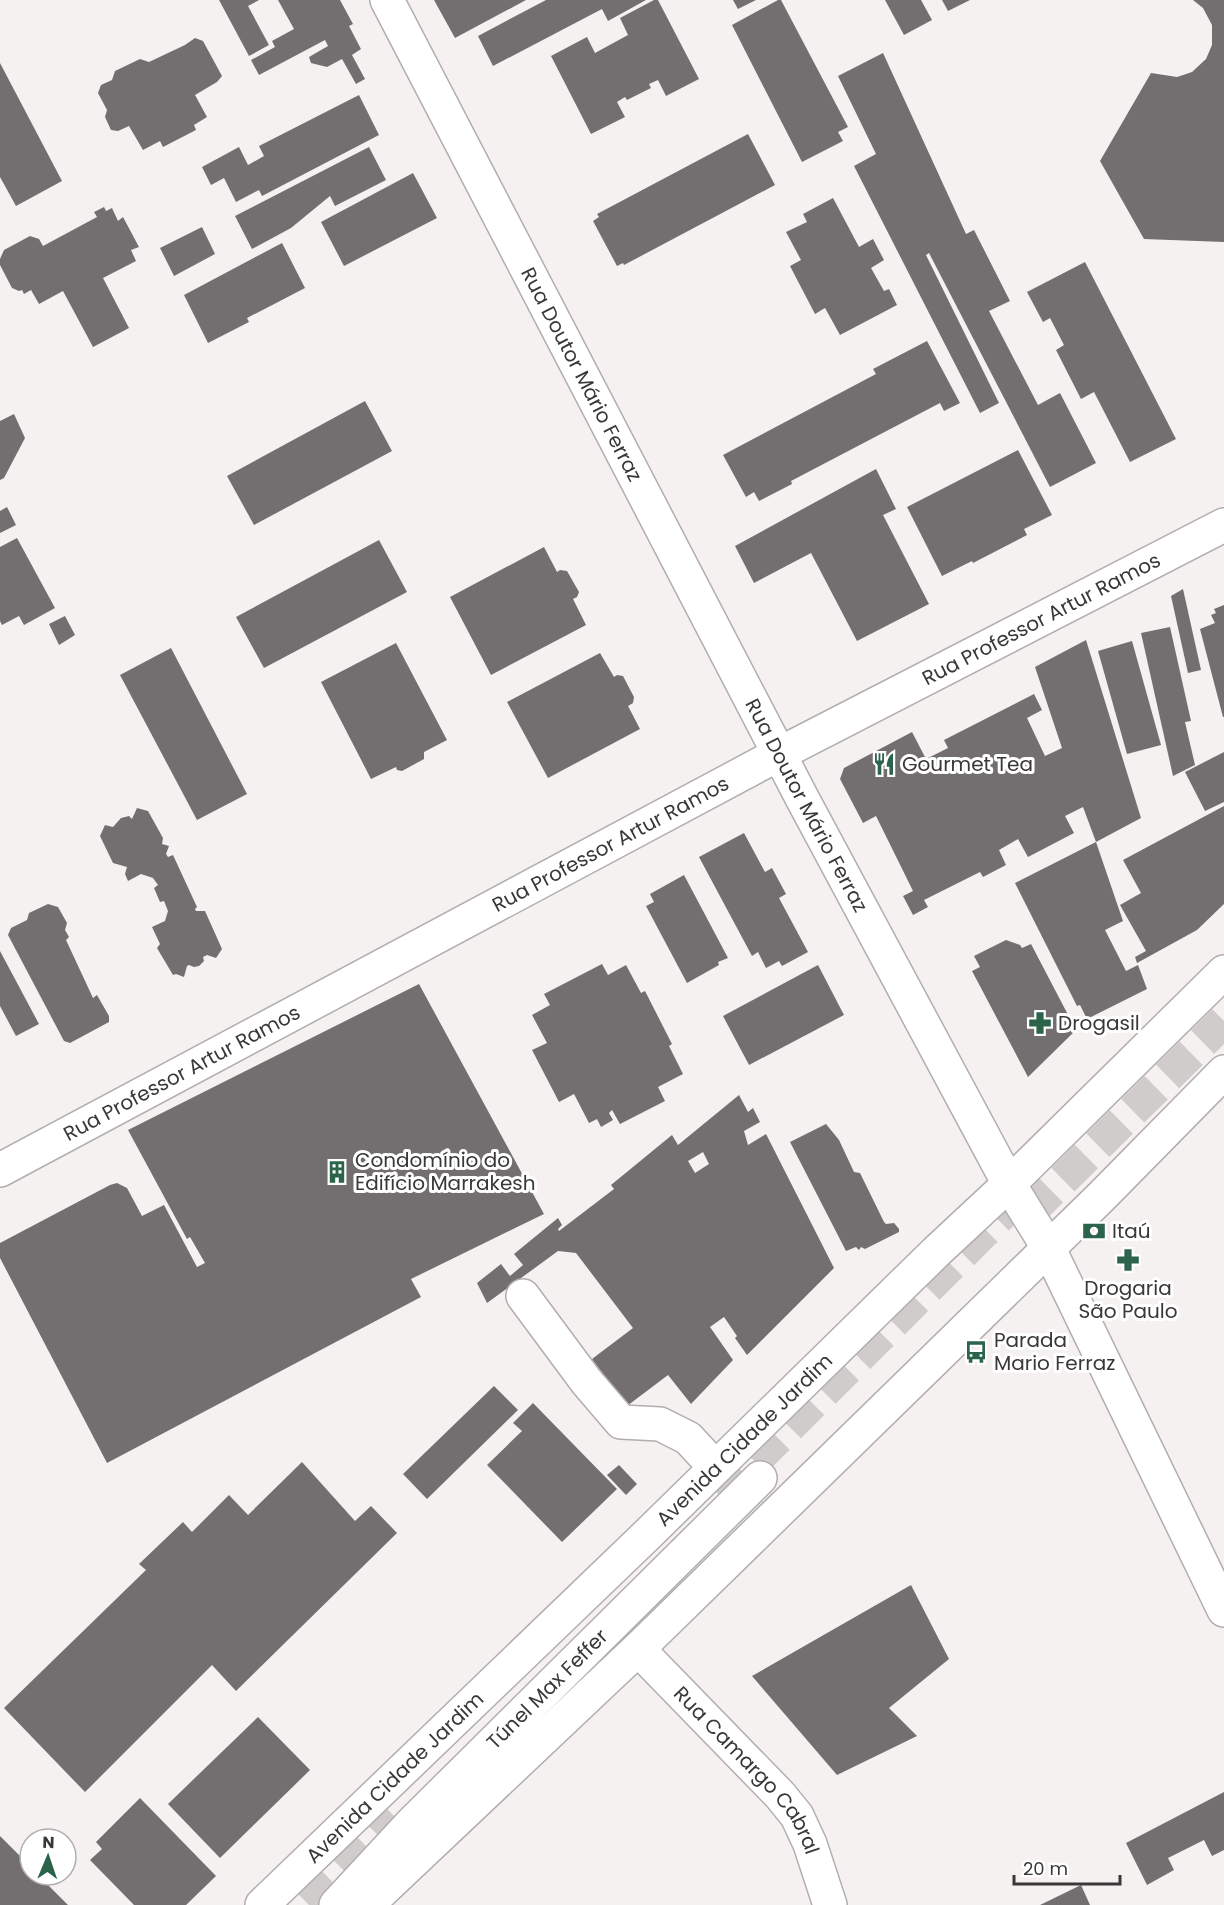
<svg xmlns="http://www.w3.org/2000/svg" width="1224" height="1905" viewBox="0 0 1224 1905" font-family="Poppins,sans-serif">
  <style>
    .building { fill: #736e6f; fill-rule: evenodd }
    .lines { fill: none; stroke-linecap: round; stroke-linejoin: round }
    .highway-tunnel { stroke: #d0cccc; stroke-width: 33; stroke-dasharray: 33 16; stroke-linecap: butt }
    .minor-casing { stroke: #b2adae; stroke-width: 36 }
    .highway-casing { stroke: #b2adae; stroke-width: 36 }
    .minor { stroke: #fff; stroke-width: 33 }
    .highway { stroke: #fff; stroke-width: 33 }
    .labels { text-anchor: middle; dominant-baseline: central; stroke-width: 6; stroke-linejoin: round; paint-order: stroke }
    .street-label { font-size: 20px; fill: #393737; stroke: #fff }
    .poi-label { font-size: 20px; fill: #393737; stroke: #fff; text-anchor: start }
  </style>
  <rect width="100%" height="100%" fill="#f6f1f1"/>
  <g class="building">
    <polygon points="219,0 259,0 248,6 269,45 249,56"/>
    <polygon points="278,0 340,0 353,24 349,26 361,49 352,55 365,79 356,84 342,59 327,67 311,63 309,57 328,46 325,40 259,75 251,60 275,47 272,41 294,29"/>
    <polygon points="434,0 526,0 455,38"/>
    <polygon points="546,0 646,0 608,21 602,9 493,66 478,36"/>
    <polygon points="654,0 658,0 699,79 666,96 658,80 649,84 651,88 627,100 625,97 617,102 625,117 591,134 551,56 587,37 595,53 628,35 620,18"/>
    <polygon points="733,0 756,0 738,9"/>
    <polygon points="778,0 781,0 848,127 838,132 843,141 802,162 732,25"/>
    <polygon points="885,0 921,0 932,20 904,35"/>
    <polygon points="942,0 970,0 948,11"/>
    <polygon points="1193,0 1224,0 1224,242 1144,239 1100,161 1151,73 1177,77 1192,72 1206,59 1212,45 1212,25 1203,8"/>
    <polygon points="195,38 203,41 222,76 217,82 195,95 207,117 194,125 196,130 163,147 160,141 143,150 129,126 118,131 111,130 105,117 107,110 98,93 101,85 112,80 115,71 140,59 149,62 185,45"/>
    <polygon points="883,53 966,234 974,230 1010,301 989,311 1038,405 1060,393 1096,463 1050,487 929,253 926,255 999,403 980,413 854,166 876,154 838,76"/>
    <polygon points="0,63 62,181 16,206 0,177"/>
    <polygon points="359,95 379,135 262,196 259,190 236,202 224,178 211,185 202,167 239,147 248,165 264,156 259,146"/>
    <polygon points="748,134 775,185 624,265 623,263 617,266 593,221 599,217 597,214"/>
    <polygon points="369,147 386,180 335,206 330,196 291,228 252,249 235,216"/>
    <polygon points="413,173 437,218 344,266 321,222"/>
    <polygon points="833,198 859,247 873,239 884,260 871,268 884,291 889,289 897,305 840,335 825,308 815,314 790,266 801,260 786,232 807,222 803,214"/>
    <polygon points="104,207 106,211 112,208 118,221 123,217 139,247 131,250 136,261 103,278 129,328 93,347 63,291 39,304 31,290 24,294 22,290 19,291 12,288 0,265 0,259 4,250 30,236 39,239 43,246 97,217 94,212"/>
    <polygon points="202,227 215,254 174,276 160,248"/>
    <polygon points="282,243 305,288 247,318 249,322 208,343 184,295"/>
    <polygon points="1085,262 1176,439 1130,462 1094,392 1081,399 1056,350 1064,345 1050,318 1043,322 1027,292"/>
    <polygon points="927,341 960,403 944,411 940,403 791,481 792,484 759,501 754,492 746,497 723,455 876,374 873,369"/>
    <polygon points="365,401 392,451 254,525 227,476"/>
    <polygon points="14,414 25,438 4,478 0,480 0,421"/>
    <polygon points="1018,450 1052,515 1024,529 1027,535 973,563 972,561 942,576 907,507"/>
    <polygon points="876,469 896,509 883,515 929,604 857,641 811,553 754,583 735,546"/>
    <polygon points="7,507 16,525 0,533 0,511"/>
    <polygon points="17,538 55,608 24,625 19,616 2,625 0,621 0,547"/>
    <polygon points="379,540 407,592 264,668 236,617"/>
    <polygon points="544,547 557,572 560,570 567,571 579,592 577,597 573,599 586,625 491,675 450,597"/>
    <polygon points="1183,589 1201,670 1188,673 1171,596"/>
    <polygon points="1224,605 1224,717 1223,717 1200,629 1215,623 1211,615 1216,613 1214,609"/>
    <polygon points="65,616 75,635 59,645 49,624"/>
    <polygon points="1170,627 1191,721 1185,722 1195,765 1173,776 1141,633"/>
    <polygon points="1086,640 1141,818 1096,842 1083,807 1065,816 1074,833 1028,857 1018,839 999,850 1006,865 983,877 980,872 924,900 928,907 913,915 903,896 913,891 876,816 863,823 840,779 844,768 912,732 926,759 948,748 944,740 1034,694 1042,710 1027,718 1045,756 1062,748 1035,667"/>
    <polygon points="1132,641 1161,745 1127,754 1098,651"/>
    <polygon points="396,643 447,740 424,752 424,759 402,771 397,770 396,767 371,779 321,682"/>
    <polygon points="171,648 247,794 197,820 120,675"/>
    <polygon points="600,653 614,677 617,675 623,676 634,697 633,703 628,706 640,729 548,778 507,702"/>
    <polygon points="1224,752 1224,802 1205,811 1185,772"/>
    <polygon points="1224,806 1224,904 1197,930 1137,963 1135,957 1146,951 1120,905 1141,893 1123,860"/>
    <polygon points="137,808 148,811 163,838 162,844 169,846 166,854 168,857 173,855 197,907 195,909 196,911 205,911 222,949 216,958 207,955 203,957 204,961 199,966 194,967 189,965 187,966 184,977 176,974 173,975 157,948 160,944 152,927 165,921 168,911 164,901 160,902 154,888 158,885 153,878 141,874 128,881 125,874 127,867 113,863 100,836 105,825 113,827 121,818 129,816 132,819"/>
    <polygon points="744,833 765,872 772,868 786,894 779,898 808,952 782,966 779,961 766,968 758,952 752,956 699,857"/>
    <polygon points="1096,842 1123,921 1105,930 1126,971 1138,965 1147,989 1087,1019 1080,1005 1077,1006 1015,883"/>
    <polygon points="684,875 728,958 718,962 719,965 687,983 646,906 654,902 650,894"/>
    <polygon points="48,904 58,907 67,923 65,930 69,937 66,940 93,998 97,995 109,1016 109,1022 70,1043 64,1041 8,935 11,928 27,920 29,913"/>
    <polygon points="1006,940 1020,945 1022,948 1031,944 1076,1030 1028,1077 972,971 980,967 974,956"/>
    <polygon points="0,951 39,1024 16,1036 0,1006"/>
    <polygon points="602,964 608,975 626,965 641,993 645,991 672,1044 669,1046 683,1074 658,1087 665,1101 620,1124 612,1110 609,1113 613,1120 601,1127 597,1119 589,1123 574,1094 559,1102 532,1050 547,1043 532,1015 550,1005 544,994"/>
    <polygon points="818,965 844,1015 749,1065 723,1016"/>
    <polygon points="419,984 544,1214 411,1279 421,1297 107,1463 0,1258 0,1243 110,1185 117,1183 127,1188 142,1216 164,1205 197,1267 205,1263 190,1237 187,1239 128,1130"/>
    <path d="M739 1095 748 1112 753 1108 760 1122 744 1131 748 1145 766 1134 834 1268 747 1355 735 1338 737 1336 724 1317 710 1327 733 1360 691 1404 668 1375 627 1406 592 1359 633 1328 576 1253 558 1251 487 1303 477 1283 501 1264 510 1276 523 1265 514 1254 558 1218 562 1225 558 1229 559 1231 614 1189 611 1185 672 1135 678 1145ZM703 1152 709 1164 695 1173 688 1161Z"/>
    <polygon points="826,1124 839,1140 854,1172 860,1173 884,1222 886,1224 894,1223 899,1229 899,1232 865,1249 861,1247 859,1250 856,1247 846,1251 790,1142"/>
    <polygon points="494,1386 518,1410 427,1499 403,1474"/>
    <polygon points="533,1403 617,1489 562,1542 487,1465 522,1431 513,1423"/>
    <polygon points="302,1462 355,1521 371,1506 397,1533 236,1691 212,1665 85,1792 4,1708 146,1570 139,1564 183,1522 192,1532 229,1495 248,1515"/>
    <polygon points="619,1465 637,1484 626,1495 607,1475"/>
    <polygon points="911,1585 949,1659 889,1708 917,1736 837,1775 752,1676"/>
    <polygon points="258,1717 310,1770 220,1858 168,1804"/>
    <polygon points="1224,1792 1224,1850 1212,1856 1204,1840 1168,1858 1174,1870 1147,1885 1126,1843"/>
    <polygon points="140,1798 216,1876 186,1905 134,1905 90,1860 102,1849 96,1842"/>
    <polygon points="0,1836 30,1866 30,1875 38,1875 68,1905 0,1905"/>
    <polygon points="1081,1885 1090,1905 1040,1905"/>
  </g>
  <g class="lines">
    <g class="highway-tunnel">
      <polyline points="1028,1214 1224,1021"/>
      <polyline points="720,1496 1038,1178"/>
      <polyline points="309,1905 396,1818"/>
    </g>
    <g class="minor-casing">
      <g id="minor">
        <path id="s1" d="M387 0 802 798 1009 1184 1048 1247 1224 1610"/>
        <path id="s2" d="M0 1170 779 754 1224 525"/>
        <polyline points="523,1296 586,1381 621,1422 660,1424 688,1438 715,1467"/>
        <path id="s3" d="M638 1649 780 1795 797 1816 810 1844 830 1905"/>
      </g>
    </g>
    <g class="highway-casing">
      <g id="highway">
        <path id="s4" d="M262 1905 648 1534 936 1252 1009 1184 1224 972"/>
        <path id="s5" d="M336 1905 412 1823 760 1478"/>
        <polyline points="367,1905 638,1649 1102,1196 1224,1072"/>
      </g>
    </g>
    <use href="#minor" class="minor"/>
    <use href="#highway" class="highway"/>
  </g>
  <defs>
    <g id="restaurant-bare" transform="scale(1.8)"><path d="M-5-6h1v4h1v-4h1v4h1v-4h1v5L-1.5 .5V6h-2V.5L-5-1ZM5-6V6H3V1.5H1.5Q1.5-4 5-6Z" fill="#2b634b" stroke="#fff" stroke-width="2.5" paint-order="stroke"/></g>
    <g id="pharmacy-bare" transform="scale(1.8)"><path d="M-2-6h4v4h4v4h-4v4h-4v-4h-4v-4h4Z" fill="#2b634b" stroke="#fff" stroke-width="2.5" paint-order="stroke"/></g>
    <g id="building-bare" transform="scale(1.8)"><path d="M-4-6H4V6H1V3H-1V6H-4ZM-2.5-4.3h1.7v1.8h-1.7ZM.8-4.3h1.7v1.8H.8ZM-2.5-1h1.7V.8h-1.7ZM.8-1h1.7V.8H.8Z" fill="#2b634b" stroke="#fff" stroke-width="2.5" paint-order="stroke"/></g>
    <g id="bank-bare" transform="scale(1.8)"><path d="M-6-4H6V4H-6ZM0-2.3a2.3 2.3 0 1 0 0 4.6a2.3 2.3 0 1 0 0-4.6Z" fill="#2b634b" stroke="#fff" stroke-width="2.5" paint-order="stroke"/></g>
    <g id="bus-bare" transform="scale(1.8)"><path d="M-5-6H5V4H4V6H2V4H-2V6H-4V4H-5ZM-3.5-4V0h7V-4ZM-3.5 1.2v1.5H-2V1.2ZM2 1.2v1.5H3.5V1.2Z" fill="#2b634b" stroke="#fff" stroke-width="2.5" paint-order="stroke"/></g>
  </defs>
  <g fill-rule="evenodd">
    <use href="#restaurant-bare" x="884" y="764"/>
    <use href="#pharmacy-bare" x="1040" y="1023"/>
    <use href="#building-bare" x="337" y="1172"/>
    <use href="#bank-bare" x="1094" y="1231"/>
    <use href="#pharmacy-bare" x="1128" y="1260"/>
    <use href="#bus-bare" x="976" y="1352"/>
  </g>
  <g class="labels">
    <g class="street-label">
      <text stroke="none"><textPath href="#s1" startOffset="422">Rua Doutor Mário Ferraz</textPath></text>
      <text stroke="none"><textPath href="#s2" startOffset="1178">Rua Professor Artur Ramos</textPath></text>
      <text stroke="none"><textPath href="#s1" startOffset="908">Rua Doutor Mário Ferraz</textPath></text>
      <text stroke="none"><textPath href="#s2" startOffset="692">Rua Professor Artur Ramos</textPath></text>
      <text stroke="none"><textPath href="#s2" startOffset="206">Rua Professor Artur Ramos</textPath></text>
      <text stroke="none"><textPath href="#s4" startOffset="670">Avenida Cidade Jardim</textPath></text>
      <text stroke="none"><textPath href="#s5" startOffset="302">Túnel Max Feffer</textPath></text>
      <text stroke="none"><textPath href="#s3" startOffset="164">Rua Camargo Cabral</textPath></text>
      <text stroke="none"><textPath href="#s4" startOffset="184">Avenida Cidade Jardim</textPath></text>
    </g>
    <g class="poi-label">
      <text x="902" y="764">Gourmet Tea</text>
      <text x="1058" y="1023">Drogasil</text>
      <text x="355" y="1160">Condomínio do<tspan x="355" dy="23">Edifício Marrakesh</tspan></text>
      <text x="1112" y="1231">Itaú</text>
      <text x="1128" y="1288" text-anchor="middle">Drogaria<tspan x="1128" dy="23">São Paulo</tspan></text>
      <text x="994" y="1340">Parada<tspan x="994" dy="23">Mario Ferraz</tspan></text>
    </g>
  </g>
  <g transform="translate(48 1857) rotate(2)"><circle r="28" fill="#ffffff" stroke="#b0afaf" stroke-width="1.5"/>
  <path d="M0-4.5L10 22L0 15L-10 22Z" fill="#2b634b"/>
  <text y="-9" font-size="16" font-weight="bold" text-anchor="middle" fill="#393737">N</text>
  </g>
  <path d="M1014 1875v9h106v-9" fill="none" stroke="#393737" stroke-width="3"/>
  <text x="1023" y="1875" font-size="18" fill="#393737" stroke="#ffffff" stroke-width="4.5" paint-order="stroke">20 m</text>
</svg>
